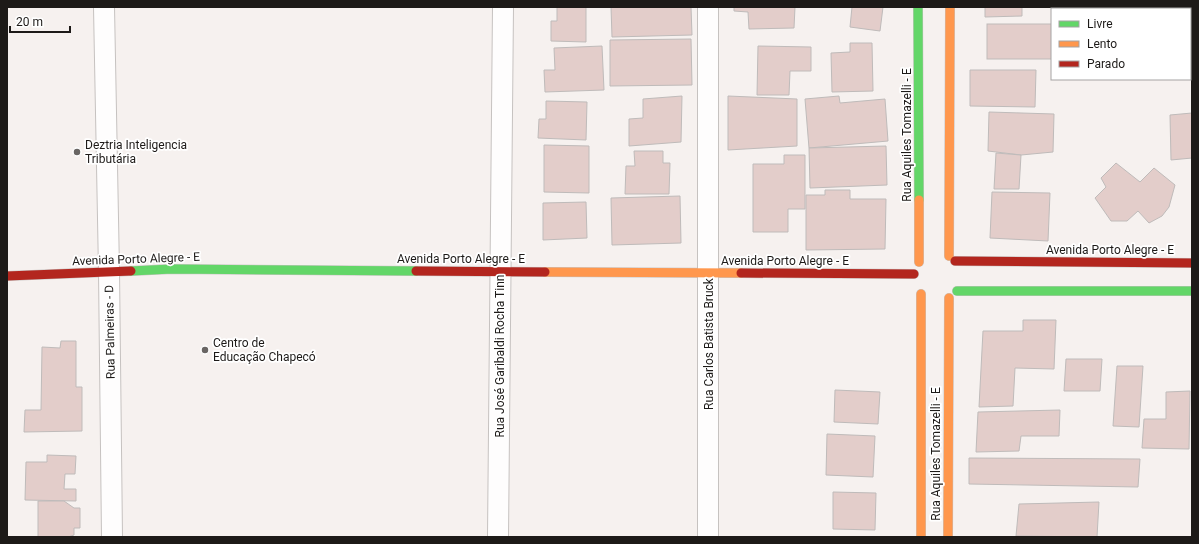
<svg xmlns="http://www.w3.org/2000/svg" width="1199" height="544" viewBox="0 0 1199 544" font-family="Roboto,sans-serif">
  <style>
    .building { fill: #e3cdca; stroke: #bfbbba }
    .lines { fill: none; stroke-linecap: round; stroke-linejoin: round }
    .street-casing { stroke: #c6c2c0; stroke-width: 22 }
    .fast-casing { stroke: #c6c2c0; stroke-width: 10 }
    .slow-casing { stroke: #c6c2c0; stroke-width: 10 }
    .jam-casing { stroke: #c6c2c0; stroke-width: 10 }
    .street { stroke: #fefdfd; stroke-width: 20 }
    .fast { stroke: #63d668; stroke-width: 9 }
    .slow { stroke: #ff974d; stroke-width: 9 }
    .jam { stroke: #b3261e; stroke-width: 9 }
    .poi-dot { fill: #696563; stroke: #fff; stroke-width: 1.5 }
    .labels { text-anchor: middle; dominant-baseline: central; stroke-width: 3.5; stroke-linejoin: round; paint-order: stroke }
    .street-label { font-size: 12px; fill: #1d1a18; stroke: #fff }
    .poi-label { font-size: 12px; fill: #1d1a18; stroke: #fff; text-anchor: start }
  </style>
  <rect width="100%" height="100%" fill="#f6f1ef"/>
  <g class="building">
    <polygon points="557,7 586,7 586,42 551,41 551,21 557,21"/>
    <polygon points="611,7 691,7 692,35 612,37"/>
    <polygon points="734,7 795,7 794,28 749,29 748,12 734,11"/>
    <polygon points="852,7 883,7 880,31 850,27"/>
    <polygon points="985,7 1022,7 1022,16 985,17"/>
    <rect x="1097" y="7" width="51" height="2"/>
    <rect x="987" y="24" width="65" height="35"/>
    <rect x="1190" y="24" width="2" height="44"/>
    <polygon points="691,39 692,85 610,86 610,40"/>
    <polygon points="850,43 872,43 873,91 832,92 831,53 850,52"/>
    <polygon points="602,46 604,90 545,92 544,70 555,70 554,48"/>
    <polygon points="758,46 811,47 811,71 790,71 789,95 757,95"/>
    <polygon points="970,70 1036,70 1035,107 970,106"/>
    <polygon points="682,96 681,142 629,146 629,119 643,118 643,99"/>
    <polygon points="728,96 797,99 797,146 728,150"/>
    <polygon points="839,96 840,103 885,99 888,141 809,148 805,99"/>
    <polygon points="546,101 587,102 586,140 538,138 539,119 546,119"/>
    <polygon points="989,112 1054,114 1053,152 1021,155 988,151"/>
    <polygon points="1192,113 1192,158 1171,160 1170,115"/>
    <polygon points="544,145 589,146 589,193 544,192"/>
    <polygon points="886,146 887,185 810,188 809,148"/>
    <polygon points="634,151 663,151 663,163 670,163 669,194 625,194 626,166 635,166"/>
    <polygon points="996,153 1021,155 1019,189 994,189"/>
    <polygon points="784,155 805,155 805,209 788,209 788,232 753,232 753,164 784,164"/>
    <polygon points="1116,163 1140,182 1154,168 1175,185 1169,207 1162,216 1149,223 1138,211 1127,221 1111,221 1095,198 1106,187 1101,178"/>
    <polygon points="825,190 850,190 850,199 886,199 885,249 806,250 806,195 825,195"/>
    <polygon points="992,192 1050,193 1048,241 990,238"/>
    <polygon points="680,196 681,243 612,245 611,198"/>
    <polygon points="586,202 587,238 543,240 543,203"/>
    <polygon points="1023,320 1056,320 1054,369 1015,368 1013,406 979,407 983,331 1023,331"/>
    <polygon points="61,341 76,341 76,387 82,387 82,431 24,432 25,410 41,410 42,347 60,348"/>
    <polygon points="1066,359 1102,359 1100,391 1064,391"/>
    <polygon points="1117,366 1143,366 1139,427 1113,426"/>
    <polygon points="835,390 880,392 878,424 834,422"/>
    <polygon points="1190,391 1189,449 1142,448 1144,419 1166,419 1166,392"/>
    <polygon points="1060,410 1059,436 1021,436 1019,451 976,452 978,412"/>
    <polygon points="827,434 875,436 873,477 826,475"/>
    <polygon points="47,455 76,456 75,474 65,474 64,489 76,489 76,501 25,500 26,462 47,462"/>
    <polygon points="969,458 1140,459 1138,487 969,484"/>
    <polygon points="833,492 876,493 875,530 833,529"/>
    <polygon points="38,501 64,501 74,508 80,508 80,528 74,528 74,535 68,537 38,537"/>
    <polygon points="1099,502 1097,537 1016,536 1019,504"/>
  </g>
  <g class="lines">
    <g class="street-casing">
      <g id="street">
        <polyline points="104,7 109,271 112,537"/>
        <polyline points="708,7 708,537"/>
        <polyline points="498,537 503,7"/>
      </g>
    </g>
    <g class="fast-casing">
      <g id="fast">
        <polyline points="918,7 919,200"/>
        <polyline points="131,271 172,269 416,271"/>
        <polyline points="957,291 1192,291"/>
      </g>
    </g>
    <g class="slow-casing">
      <g id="slow">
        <polyline points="919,200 919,262"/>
        <polyline points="949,256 950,7"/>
        <polyline points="545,272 741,273"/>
        <polyline points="921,294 921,537"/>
        <polyline points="948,537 949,298"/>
      </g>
    </g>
    <g class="jam-casing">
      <g id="jam">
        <polyline points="955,261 1192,263"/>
        <polyline points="416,271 545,272"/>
        <polyline points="741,273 914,274"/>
        <polyline points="7,276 131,271"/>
      </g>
    </g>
    <use href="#street" class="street"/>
    <use href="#fast" class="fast"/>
    <use href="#slow" class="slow"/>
    <use href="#jam" class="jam"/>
  </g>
  <g class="poi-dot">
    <circle cx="77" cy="152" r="4"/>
    <circle cx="205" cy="350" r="4"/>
  </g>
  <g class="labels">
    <g class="street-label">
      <text transform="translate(907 135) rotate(-90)">Rua Aquiles Tomazelli - E</text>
      <text x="1110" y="250">Avenida Porto Alegre - E</text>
      <text transform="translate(136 259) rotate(-2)">Avenida Porto Alegre - E</text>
      <text x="461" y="259">Avenida Porto Alegre - E</text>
      <text x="785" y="261">Avenida Porto Alegre - E</text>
      <text transform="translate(110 332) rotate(-91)">Rua Palmeiras - D</text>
      <text transform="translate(709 344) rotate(-90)">Rua Carlos Batista Bruck</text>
      <text transform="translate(500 356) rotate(-90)">Rua José Garibaldi Rocha Tinn</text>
      <text transform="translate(936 454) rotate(-90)">Rua Aquiles Tomazelli - E</text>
    </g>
    <g class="poi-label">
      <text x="85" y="145">Deztria Inteligencia<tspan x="85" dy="14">Tributária</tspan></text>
      <text x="213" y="343">Centro de<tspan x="213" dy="14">Educação Chapecó</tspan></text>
    </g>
  </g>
  <rect width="1199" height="544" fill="none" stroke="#1d1a18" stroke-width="16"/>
  <rect x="1051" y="8" width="140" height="72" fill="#ffffff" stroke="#a5a3a3"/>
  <rect x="1059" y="21" width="20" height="6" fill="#63d668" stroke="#a5a3a3"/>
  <text x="1087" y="28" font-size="12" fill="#1d1a18">Livre</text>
  <rect x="1059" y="41" width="20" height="6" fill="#ff974d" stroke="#a5a3a3"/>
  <text x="1087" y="48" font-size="12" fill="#1d1a18">Lento</text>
  <rect x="1059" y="61" width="20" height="6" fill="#b3261e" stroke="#a5a3a3"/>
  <text x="1087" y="68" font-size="12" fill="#1d1a18">Parado</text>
  <path d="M10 26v6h60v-6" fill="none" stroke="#1d1a18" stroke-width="2"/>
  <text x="16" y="26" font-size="12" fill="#1d1a18" stroke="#ffffff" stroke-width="3" paint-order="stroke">20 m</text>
</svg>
